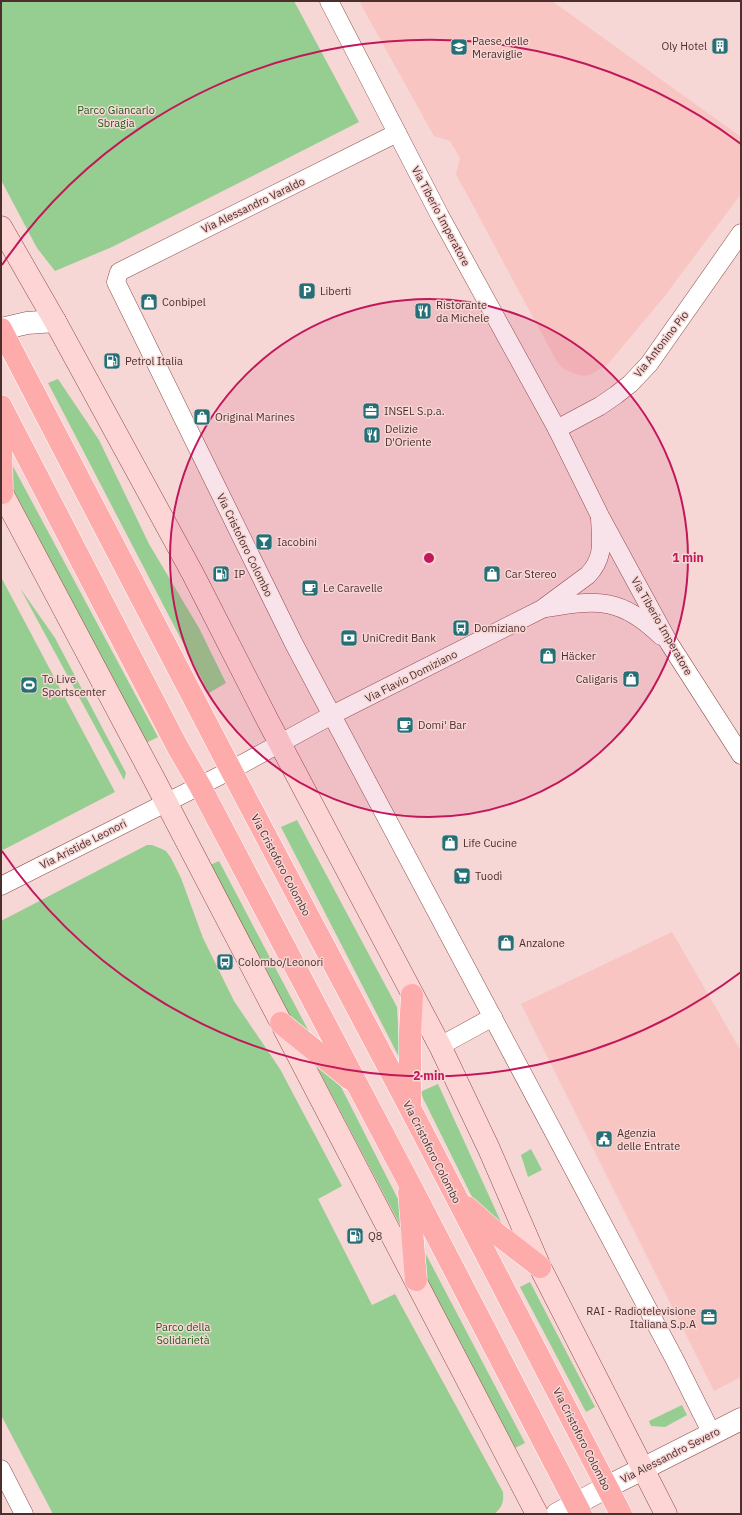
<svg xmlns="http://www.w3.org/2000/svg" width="742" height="1515" viewBox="0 0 742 1515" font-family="'IBM Plex Sans',sans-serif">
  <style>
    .built { fill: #f8c5c2 }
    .green { fill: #96cd91 }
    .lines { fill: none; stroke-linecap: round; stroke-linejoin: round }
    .minor-casing { stroke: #8f4e4c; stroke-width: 19 }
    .tertiary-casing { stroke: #8f4e4c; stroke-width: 23 }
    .secondary-casing { stroke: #8f4e4c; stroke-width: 23 }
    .primary-casing { stroke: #fff; stroke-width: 23 }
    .minor { stroke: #fff; stroke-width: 18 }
    .tertiary { stroke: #fff; stroke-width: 22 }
    .secondary { stroke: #fed5d5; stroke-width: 22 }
    .primary { stroke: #feabab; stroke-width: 22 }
    .ring { fill: none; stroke: #c2185b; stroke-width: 2 }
    .labels { text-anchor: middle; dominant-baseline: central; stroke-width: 3; stroke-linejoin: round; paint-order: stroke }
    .poi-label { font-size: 11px; fill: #4c2e2d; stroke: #f6d7d5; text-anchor: start }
    .park-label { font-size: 11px; fill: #1a5b17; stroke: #f6d7d5 }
    .street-label { font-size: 11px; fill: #4c2e2d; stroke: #f6d7d5 }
    .centre { fill: #c2185b; stroke: #f6d7d5; stroke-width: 2 }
    .ring-label { font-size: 12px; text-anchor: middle; font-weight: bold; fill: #c2185b; stroke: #f6d7d5; stroke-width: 3; stroke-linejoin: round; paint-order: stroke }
  </style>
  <rect width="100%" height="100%" fill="#f6d7d5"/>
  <g class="built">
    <polygon points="359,1 552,1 741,137 741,194 664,297 608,364 592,374 584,376 575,374 564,369 557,362 456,174 460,158 450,141 434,136"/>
    <polygon points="672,932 741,1051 741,1377 714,1391 521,1004"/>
  </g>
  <g class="green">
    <polygon points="1,1 294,1 359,122 112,247 55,271 37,248 1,180"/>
    <polygon points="58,379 99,440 149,544 199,628 226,683 209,693 48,383"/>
    <polygon points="8,457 158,737 146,743 12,487"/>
    <polygon points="1,577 115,792 1,851"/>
    <polygon points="20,588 55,638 126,773 124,780"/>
    <polygon points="297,820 397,1007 400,1059 281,827"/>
    <path d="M147 845H152L162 849 166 851 171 858 181 878 203 938 234 1001 280 1069 342 1186 318 1199 372 1305 395 1294 503 1492C504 1502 502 1508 494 1514H53L1 1415V921Z"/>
    <polygon points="219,861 316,1045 292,1022 210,865"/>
    <polygon points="314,1061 340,1085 402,1207 407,1238"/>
    <polygon points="438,1084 506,1233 475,1203 420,1092"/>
    <polygon points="531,1149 542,1170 528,1177 521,1155"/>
    <polygon points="420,1243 525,1443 515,1448 425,1282"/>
    <polygon points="530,1282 595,1407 586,1412 520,1287"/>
    <polygon points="682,1405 687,1415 665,1427 651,1426 649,1421"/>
  </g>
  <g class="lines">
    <g class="minor-casing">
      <g id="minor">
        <polyline points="329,1 440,216 557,429 600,516 669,643 741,755"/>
        <polyline points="397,133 119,272 116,282 294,644 675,1360 712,1434"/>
        <polyline points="557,429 600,406 616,395 630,384 649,364 741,233"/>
        <path d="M547 608C598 599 622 598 661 636"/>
        <path d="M1 886 231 770 332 715 542 609 588 575C605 557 601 541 600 518"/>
        <polyline points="440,1046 493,1017"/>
        <polyline points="1,1469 24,1514"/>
      </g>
    </g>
    <g class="tertiary-casing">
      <g id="tertiary">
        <polyline points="1,329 27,323 55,321"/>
        <polyline points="557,1514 607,1487 741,1419"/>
      </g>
    </g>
    <g class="secondary-casing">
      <g id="secondary">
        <polyline points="1,227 55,321 193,574 267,719 440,1046 489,1149 540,1267 666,1514"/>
        <polyline points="1,491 153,777 537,1514"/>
      </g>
    </g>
    <g class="primary-casing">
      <g id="primary">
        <polyline points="1,329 231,770 410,1108 621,1514"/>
        <polyline points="1,406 177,746 200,786 408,1181 581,1514"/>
        <polyline points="1,439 2,493"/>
        <polyline points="281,1023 350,1079"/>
        <polyline points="410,1105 410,1031 412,995"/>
        <polyline points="409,1192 416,1280"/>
        <polyline points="467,1207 496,1233 540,1267"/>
      </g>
    </g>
    <use href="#minor" class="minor"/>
    <use href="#tertiary" class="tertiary"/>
    <use href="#secondary" class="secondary"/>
    <use href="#primary" class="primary"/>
  </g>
  <circle cx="429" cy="558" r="259" fill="#c2185b" fill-opacity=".12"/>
  <g class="ring">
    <circle cx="429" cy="558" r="259"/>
    <path d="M741 972A518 518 0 0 1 2 851M2 265A518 518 0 0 1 741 144"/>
  </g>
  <defs>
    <g id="building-square" transform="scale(0.9)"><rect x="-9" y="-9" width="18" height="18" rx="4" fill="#257076" stroke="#f6d7d5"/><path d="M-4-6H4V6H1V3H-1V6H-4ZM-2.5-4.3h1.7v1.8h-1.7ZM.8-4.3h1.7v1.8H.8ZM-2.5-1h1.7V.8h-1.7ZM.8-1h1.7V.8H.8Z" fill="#fff"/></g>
    <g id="school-square" transform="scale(0.9)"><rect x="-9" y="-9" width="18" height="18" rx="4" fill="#257076" stroke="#f6d7d5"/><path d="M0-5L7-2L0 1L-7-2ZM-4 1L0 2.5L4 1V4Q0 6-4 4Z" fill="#fff"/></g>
    <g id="parking-square" transform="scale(0.9)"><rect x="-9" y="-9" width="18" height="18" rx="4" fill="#257076" stroke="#f6d7d5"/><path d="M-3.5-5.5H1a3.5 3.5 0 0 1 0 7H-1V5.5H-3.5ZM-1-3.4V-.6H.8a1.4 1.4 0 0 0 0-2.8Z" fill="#fff"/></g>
    <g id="shop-square" transform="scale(0.9)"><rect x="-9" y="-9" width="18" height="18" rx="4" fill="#257076" stroke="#f6d7d5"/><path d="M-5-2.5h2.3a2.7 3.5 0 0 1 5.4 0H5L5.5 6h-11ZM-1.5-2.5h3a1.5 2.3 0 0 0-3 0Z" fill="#fff"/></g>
    <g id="restaurant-square" transform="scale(0.9)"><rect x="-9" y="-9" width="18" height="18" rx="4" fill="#257076" stroke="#f6d7d5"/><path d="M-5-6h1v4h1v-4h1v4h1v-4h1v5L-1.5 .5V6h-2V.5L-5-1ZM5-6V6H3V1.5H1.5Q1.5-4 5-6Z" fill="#fff"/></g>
    <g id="fuel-square" transform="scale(0.9)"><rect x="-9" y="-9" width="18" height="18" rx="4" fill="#257076" stroke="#f6d7d5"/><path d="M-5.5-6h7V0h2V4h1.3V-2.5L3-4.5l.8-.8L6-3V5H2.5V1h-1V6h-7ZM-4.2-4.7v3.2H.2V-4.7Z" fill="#fff"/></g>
    <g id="office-square" transform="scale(0.9)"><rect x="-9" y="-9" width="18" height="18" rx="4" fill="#257076" stroke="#f6d7d5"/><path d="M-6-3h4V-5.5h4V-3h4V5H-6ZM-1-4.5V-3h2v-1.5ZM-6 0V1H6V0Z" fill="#fff"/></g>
    <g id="bar-square" transform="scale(0.9)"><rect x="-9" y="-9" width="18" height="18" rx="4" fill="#257076" stroke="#f6d7d5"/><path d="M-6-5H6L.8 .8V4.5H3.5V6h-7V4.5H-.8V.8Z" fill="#fff"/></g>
    <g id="cafe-square" transform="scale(0.9)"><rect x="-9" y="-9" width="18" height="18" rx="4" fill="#257076" stroke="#f6d7d5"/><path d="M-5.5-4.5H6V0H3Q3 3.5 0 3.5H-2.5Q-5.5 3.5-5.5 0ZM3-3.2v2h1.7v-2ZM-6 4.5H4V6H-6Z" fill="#fff"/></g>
    <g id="bus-square" transform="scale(0.9)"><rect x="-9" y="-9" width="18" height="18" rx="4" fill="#257076" stroke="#f6d7d5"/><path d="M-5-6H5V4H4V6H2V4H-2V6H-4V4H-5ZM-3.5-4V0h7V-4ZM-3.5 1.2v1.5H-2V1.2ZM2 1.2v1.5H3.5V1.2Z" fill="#fff"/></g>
    <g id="bank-square" transform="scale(0.9)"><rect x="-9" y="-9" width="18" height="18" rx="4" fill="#257076" stroke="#f6d7d5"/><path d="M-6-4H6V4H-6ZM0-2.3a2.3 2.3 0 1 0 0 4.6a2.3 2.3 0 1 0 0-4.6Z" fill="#fff"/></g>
    <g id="stadium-square" transform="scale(0.9)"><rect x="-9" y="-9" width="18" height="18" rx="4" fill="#257076" stroke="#f6d7d5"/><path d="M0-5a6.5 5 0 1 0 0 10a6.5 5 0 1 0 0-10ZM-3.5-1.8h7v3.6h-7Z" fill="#fff"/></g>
    <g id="supermarket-square" transform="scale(0.9)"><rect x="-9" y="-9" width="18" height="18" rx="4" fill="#257076" stroke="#f6d7d5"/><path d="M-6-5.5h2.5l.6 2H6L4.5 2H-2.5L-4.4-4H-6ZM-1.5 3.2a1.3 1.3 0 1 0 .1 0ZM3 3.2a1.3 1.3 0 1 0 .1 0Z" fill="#fff"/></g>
    <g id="civic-square" transform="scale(0.9)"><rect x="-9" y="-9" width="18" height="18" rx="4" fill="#257076" stroke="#f6d7d5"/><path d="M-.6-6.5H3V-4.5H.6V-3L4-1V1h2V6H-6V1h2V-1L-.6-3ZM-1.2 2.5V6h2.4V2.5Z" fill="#fff"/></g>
  </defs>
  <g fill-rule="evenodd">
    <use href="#building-square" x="720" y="46"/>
    <use href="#school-square" x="459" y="47"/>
    <use href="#parking-square" x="307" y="291"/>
    <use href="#shop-square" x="149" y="302"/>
    <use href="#restaurant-square" x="423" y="311"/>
    <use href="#fuel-square" x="112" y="361"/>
    <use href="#office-square" x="371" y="411"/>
    <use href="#shop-square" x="202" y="417"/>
    <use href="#restaurant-square" x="372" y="435"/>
    <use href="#bar-square" x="264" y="542"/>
    <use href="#fuel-square" x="221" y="574"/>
    <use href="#shop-square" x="492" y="574"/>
    <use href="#cafe-square" x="310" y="588"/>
    <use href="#bus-square" x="461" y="628"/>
    <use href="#bank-square" x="349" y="638"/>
    <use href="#shop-square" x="548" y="656"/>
    <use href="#shop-square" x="631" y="679"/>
    <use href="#stadium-square" x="29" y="685"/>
    <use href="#cafe-square" x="405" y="725"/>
    <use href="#shop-square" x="450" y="843"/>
    <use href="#supermarket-square" x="462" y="876"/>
    <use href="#shop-square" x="506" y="943"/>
    <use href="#bus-square" x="225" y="962"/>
    <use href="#civic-square" x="604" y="1139"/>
    <use href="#fuel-square" x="355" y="1236"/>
    <use href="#office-square" x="709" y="1317"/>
  </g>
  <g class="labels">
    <g class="poi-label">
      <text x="472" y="41">Paese delle<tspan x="472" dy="13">Meraviglie</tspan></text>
      <text x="707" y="46" text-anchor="end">Oly Hotel</text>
      <text x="320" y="291">Liberti</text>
      <text x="162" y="302">Conbipel</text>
      <text x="436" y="305">Ristorante<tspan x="436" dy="13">da Michele</tspan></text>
      <text x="125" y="361">Petrol Italia</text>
      <text x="384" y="411">INSEL S.p.a.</text>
      <text x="215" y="417">Original Marines</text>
      <text x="385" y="429">Delizie<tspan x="385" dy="13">D'Oriente</tspan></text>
      <text x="277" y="542">Iacobini</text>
      <text x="234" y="574">IP</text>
      <text x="505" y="574">Car Stereo</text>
      <text x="323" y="588">Le Caravelle</text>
      <text x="474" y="628">Domiziano</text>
      <text x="362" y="638">UniCredit Bank</text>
      <text x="561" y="656">Häcker</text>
      <text x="42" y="679">To Live<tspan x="42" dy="13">Sportscenter</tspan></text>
      <text x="618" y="679" text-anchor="end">Caligaris</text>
      <text x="418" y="725">Domi' Bar</text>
      <text x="463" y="843">Life Cucine</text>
      <text x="475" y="876">Tuodì</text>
      <text x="519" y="943">Anzalone</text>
      <text x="238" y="962">Colombo/Leonori</text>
      <text x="617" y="1133">Agenzia<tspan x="617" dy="13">delle Entrate</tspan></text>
      <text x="368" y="1236">Q8</text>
      <text x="696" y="1311" text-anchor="end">RAI - Radiotelevisione<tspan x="696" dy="13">Italiana S.p.A</tspan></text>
    </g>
    <g class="park-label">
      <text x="116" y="110">Parco Giancarlo<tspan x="116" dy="13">Sbragia</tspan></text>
      <text x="183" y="1327">Parco della<tspan x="183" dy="13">Solidarietà</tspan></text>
    </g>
    <g class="street-label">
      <text transform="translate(253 205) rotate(-26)">Via Alessandro Varaldo</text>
      <text transform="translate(441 216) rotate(62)">Via Tiberio Imperatore</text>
      <text transform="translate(661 344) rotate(-52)">Via Antonino Pio</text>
      <text transform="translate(245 545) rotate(64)">Via Cristoforo Colombo</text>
      <text transform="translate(662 626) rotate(60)">Via Tiberio Imperatore</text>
      <text transform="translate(411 676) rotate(-27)">Via Flavio Domiziano</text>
      <text transform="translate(83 844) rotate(-27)">Via Aristide Leonori</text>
      <text transform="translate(281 865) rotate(62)">Via Cristoforo Colombo</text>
      <text transform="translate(432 1152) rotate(63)">Via Cristoforo Colombo</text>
      <text transform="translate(582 1439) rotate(63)">Via Cristoforo Colombo</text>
      <text transform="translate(670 1455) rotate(-27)">Via Alessandro Severo</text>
    </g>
  </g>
  <circle cx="429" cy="558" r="6" class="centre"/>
  <g class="ring-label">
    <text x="688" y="562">1 min</text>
    <text x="429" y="1080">2 min</text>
  </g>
  <rect width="742" height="1515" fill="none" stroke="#4c2e2d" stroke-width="4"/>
</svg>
